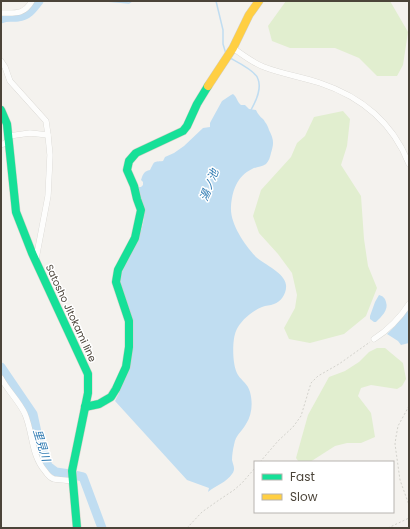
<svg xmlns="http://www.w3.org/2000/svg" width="410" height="529" viewBox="0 0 410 529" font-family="Poppins,'Noto Sans JP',sans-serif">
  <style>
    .green { fill: #e1eecf }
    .water { fill: #c0ddf1 }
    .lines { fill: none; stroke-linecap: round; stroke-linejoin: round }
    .stream { stroke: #c0ddf1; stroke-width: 1.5 }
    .river { stroke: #c0ddf1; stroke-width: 9 }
    .street-casing { stroke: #d2d0cb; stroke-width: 6 }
    .fast-casing { stroke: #d3cfc5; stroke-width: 9 }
    .slow-casing { stroke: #d3cfc5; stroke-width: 9 }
    .path { stroke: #d3d2cc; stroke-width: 1; stroke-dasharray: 2 2; stroke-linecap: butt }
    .street { stroke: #fdfdfc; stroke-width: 5.5 }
    .fast { stroke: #16e098; stroke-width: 8 }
    .slow { stroke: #ffcf43; stroke-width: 8 }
    .labels { text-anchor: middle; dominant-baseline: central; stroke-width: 3; stroke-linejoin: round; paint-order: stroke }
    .street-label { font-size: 10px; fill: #4b4439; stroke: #fff }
    .water-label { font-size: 11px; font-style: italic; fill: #2e7ab2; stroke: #fff }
  </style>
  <rect width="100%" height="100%" fill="#f4f2ee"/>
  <g class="green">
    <polygon points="286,1 390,1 408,32 403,65 397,76 377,76 359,58 335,48 290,48 272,41 268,26"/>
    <polygon points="343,111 350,119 347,146 341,165 361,196 364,239 368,266 377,288 366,316 344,334 310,343 289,339 284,328 295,308 297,295 292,273 278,254 259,233 253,216 261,190 291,157 297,143 305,136 314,117"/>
    <polygon points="377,348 385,348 403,363 406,379 402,386 397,389 371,385 361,388 358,396 371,413 375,437 361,443 347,443 335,446 310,462 299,462 296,458 308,415 329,377 345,371 359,362 369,352"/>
  </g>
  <g class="water">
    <path d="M233 94C237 97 237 102 241 105H245L249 109 256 110C257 112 258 114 259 115 261 118 264 119 265 122 267 124 268 127 269 130 274 140 274 143 271 153 270 157 269 161 266 164 262 167 256 167 252 169 237 176 232 191 231 207 230 224 245 245 256 257 265 265 285 273 286 285 287 293 281 302 274 304 270 306 266 305 262 307 252 311 240 321 236 331 232 340 232 366 238 375 242 381 248 384 250 392 253 403 252 415 246 424 241 433 236 434 234 445 233 449 232 455 232 460 233 465 236 469 232 474 227 482 215 486 208 492L209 488 187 480 115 401 119 393 118 391 131 342 120 282C122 257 146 236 144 211 144 204 139 195 137 187H141L143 185V182L141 180C143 174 144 171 150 170 155 161 152 162 163 161L165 157 174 153 184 146 203 128 210 127V123L211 121 222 101 231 95Z"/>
    <path d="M379 295C383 296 385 298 386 302 389 310 381 317 376 322H374L370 319V316L375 302Z"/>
    <polygon points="406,310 409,312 409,343 401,345 398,341 387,334 395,326"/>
  </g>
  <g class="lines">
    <g class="stream">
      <polyline points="106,1 129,3 132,1"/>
      <polyline points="216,1 223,30 223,44 226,54"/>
      <path d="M230 58C237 62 256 71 258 79 262 89 256 101 251 110"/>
    </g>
    <g class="river">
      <path d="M1 19C7 16 12 18 18 17 28 16 33 9 39 1"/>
      <polyline points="1,367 33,414 38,437 48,466 56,472 70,474 83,477 102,528"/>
    </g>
    <g class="street-casing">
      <g id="street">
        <path d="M1 13C15 13 24 15 32 1"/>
        <path d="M233 48C243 55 253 63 264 67 282 74 302 77 320 83 362 97 393 123 409 164"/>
        <polyline points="1,61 5,67 10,81 46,121 48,135 30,133 9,136"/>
        <polyline points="1,145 9,141"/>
        <polyline points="36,259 48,196 50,155 48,135"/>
        <path d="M374 339C388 330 400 318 409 304"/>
        <path d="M1 378C8 391 19 401 25 414 33 433 31 455 45 471 47 474 50 478 54 479 60 480 67 480 73 481"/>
      </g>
    </g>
    <g class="fast-casing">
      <g id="fast">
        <polyline points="1,110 7,124 16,212 32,253 88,374 88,393 72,471 77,528"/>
        <polyline points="85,407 99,404 111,397 116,389 126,367 129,347 129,321 116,282 118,270 135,238 141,210 137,199 134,186 127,170 129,161 136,153 183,131 187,126 197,104 208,86"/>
      </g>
    </g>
    <g class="slow-casing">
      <polyline id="slow" points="208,86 233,48 249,15 259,1"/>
    </g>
    <g class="path">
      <polyline points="409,406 398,426 396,437 395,444 400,480 409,505"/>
      <polyline points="260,462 278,441 293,427 301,416 311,383 318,376 339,364 370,342"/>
      <polyline points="187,528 202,512 219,500 234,490 242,483 255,468"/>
      <polyline points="388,528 409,518"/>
    </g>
    <use href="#street" class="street"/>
    <use href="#fast" class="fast"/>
    <use href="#slow" class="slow"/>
  </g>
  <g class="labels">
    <g class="street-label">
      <text transform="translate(71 313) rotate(65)">Satosho Jitokami line</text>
    </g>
    <g class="water-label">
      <text transform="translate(209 185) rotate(-70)">湯ノ池</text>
      <text transform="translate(42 445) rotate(73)">里見川</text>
    </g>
  </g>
  <rect width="410" height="529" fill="none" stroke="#4b4439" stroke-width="4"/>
  <rect x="254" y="461" width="140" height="52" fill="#ffffff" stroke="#b7b4b0"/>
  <rect x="262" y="474" width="20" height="6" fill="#16e098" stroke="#b7b4b0"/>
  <text x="290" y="481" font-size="12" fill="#4b4439">Fast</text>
  <rect x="262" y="494" width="20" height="6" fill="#ffcf43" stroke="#b7b4b0"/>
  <text x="290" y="501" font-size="12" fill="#4b4439">Slow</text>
</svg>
